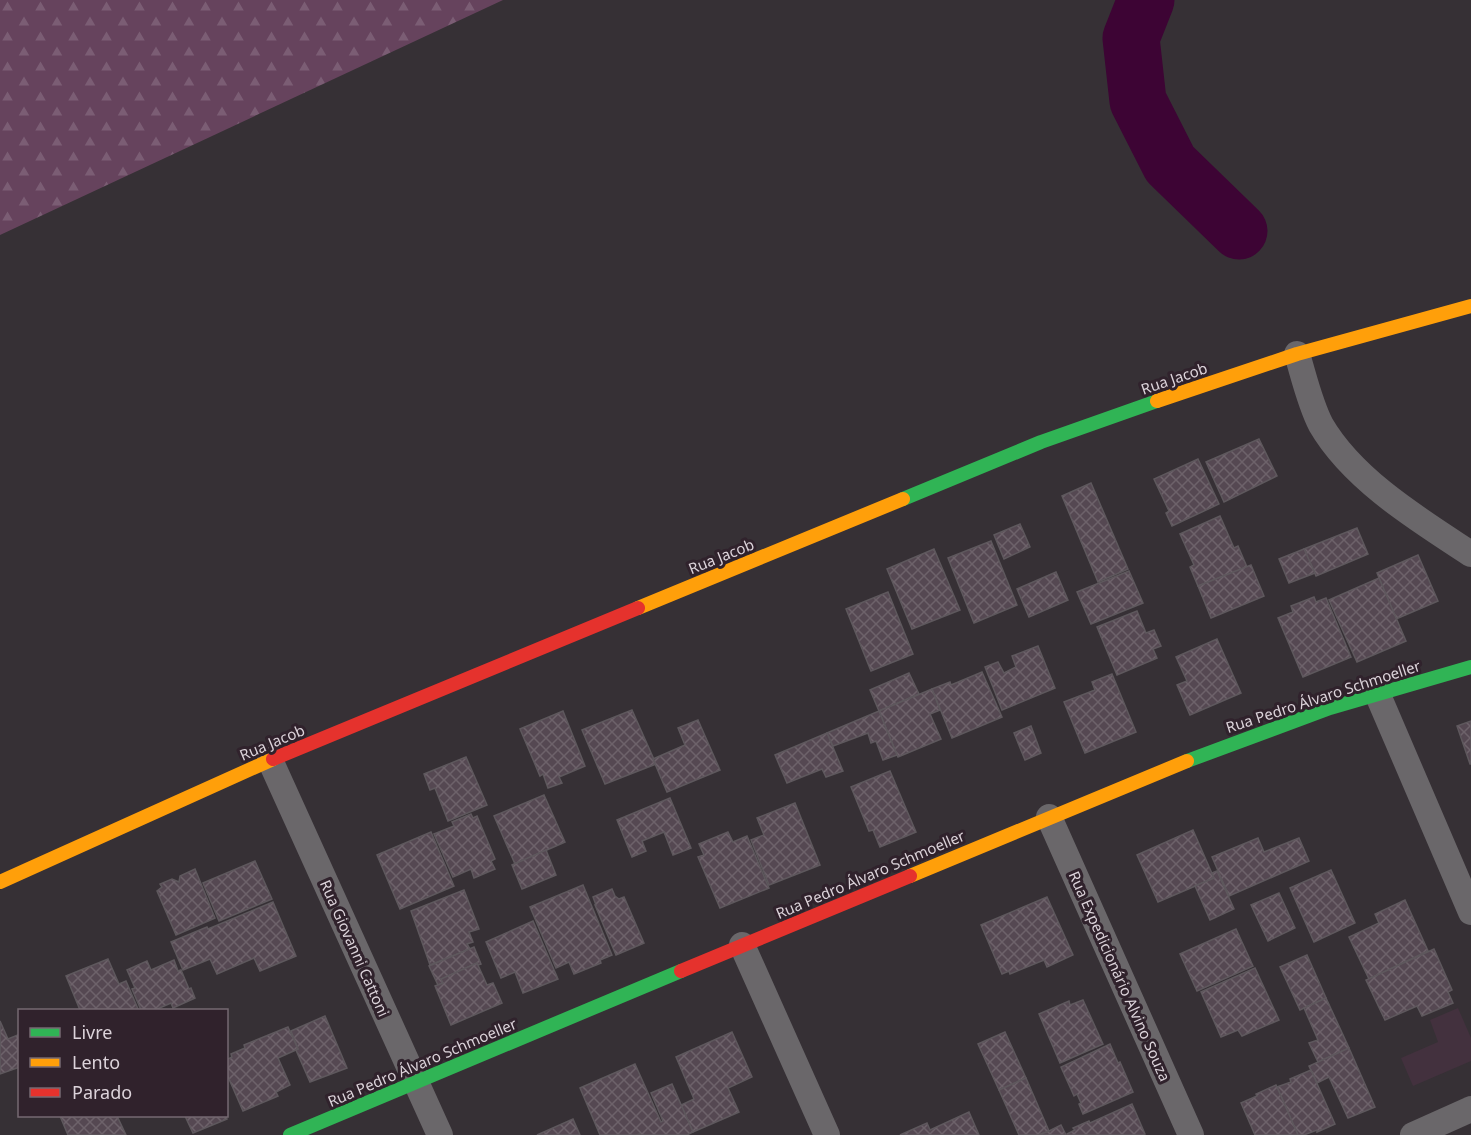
<svg xmlns="http://www.w3.org/2000/svg" width="1471" height="1135" viewBox="0 0 1471 1135" font-family="'Noto Sans',sans-serif">
  <style>
    .built { fill: #43313e }
    .forest { fill: url(#forest-firs) }
    .lines { fill: none; stroke-linecap: round; stroke-linejoin: round }
    .river { stroke: #3d0434; stroke-width: 57 }
    .building { fill: url(#building-cross-hatch); stroke: #5e585d; stroke-width: 1.5 }
    .street { stroke: #6a676a; stroke-width: 26 }
    .fast { stroke: #30b455; stroke-width: 14 }
    .slow { stroke: #ff9f0a; stroke-width: 14 }
    .jam { stroke: #e5322d; stroke-width: 14 }
    .labels { text-anchor: middle; dominant-baseline: central; stroke-width: 6; stroke-linejoin: round; paint-order: stroke }
    .street-label { font-size: 15px; fill: #dcd3da; stroke: #30222c }
  </style>
  <defs>
    <pattern id="forest-firs" width="22" height="20" patternUnits="userSpaceOnUse" patternTransform="scale(1.5)"><rect width="22" height="20" fill="#66435d"/><path d="M5 1l3.5 6h-7zM16 11l3.5 6h-7z" fill="#7b5d74"/></pattern>
    <pattern id="building-cross-hatch" width="8" height="8" patternUnits="userSpaceOnUse" patternTransform="scale(1.5)"><rect width="8" height="8" fill="#554852"/><path d="M0 0l8 8M0 8l8-8" fill="none" stroke="#6d626a"/></pattern>
  </defs>
  <rect width="100%" height="100%" fill="#363035"/>
  <polygon class="built" points="1458,1008 1471,1038 1471,1061 1413,1086 1401,1058 1438,1042 1430,1020"/>
  <polygon class="forest" points="0,0 503,0 0,235"/>
  <g class="lines">
    <polyline class="river" points="1146,0 1131,38 1138,101 1170,164 1239,231"/>
  </g>
  <g class="building">
    <polygon points="1259,439 1277,476 1224,502 1206,462"/>
    <polygon points="1198,459 1219,504 1172,526 1166,513 1169,511 1154,479"/>
    <polygon points="1091,483 1128,569 1098,582 1062,496"/>
    <polygon points="1220,516 1234,548 1238,546 1247,567 1198,586 1190,567 1194,565 1180,534"/>
    <polygon points="1020,524 1030,547 1004,559 994,535"/>
    <polygon points="1357,528 1368,554 1316,576 1304,549"/>
    <polygon points="991,541 1017,605 974,623 948,558"/>
    <polygon points="934,549 960,610 912,629 887,569"/>
    <polygon points="1304,549 1315,573 1289,583 1279,559"/>
    <polygon points="1418,555 1438,601 1396,619 1377,573"/>
    <polygon points="1251,565 1264,596 1211,618 1198,586"/>
    <polygon points="1129,571 1143,603 1091,624 1077,592"/>
    <polygon points="1056,572 1068,600 1029,617 1017,589"/>
    <polygon points="1379,578 1406,641 1357,662 1329,600"/>
    <polygon points="888,592 913,654 871,671 846,609"/>
    <polygon points="1314,597 1316,602 1326,598 1351,657 1303,677 1278,618 1293,612 1291,606"/>
    <polygon points="1137,611 1146,633 1154,630 1161,646 1153,649 1157,658 1117,675 1097,627"/>
    <polygon points="1217,639 1241,693 1190,715 1177,685 1187,681 1176,657"/>
    <polygon points="1038,646 1055,688 1002,710 985,667 998,662 1004,673 1016,667 1012,656"/>
    <polygon points="982,672 1002,717 952,738 932,689 950,682 951,685"/>
    <polygon points="909,673 919,694 879,711 870,690"/>
    <polygon points="1112,674 1136,732 1085,753 1064,702 1095,690 1092,682"/>
    <polygon points="932,689 940,710 930,714 941,739 898,757 879,711"/>
    <polygon points="632,710 656,764 605,784 582,730"/>
    <polygon points="563,711 585,766 559,777 562,783 548,788 543,774 540,776 520,729"/>
    <polygon points="879,711 897,755 883,760 876,741 871,743 868,733 833,746 827,733"/>
    <polygon points="698,720 720,770 667,792 653,759 685,745 678,728"/>
    <polygon points="1471,721 1471,764 1470,764 1457,726"/>
    <polygon points="1031,726 1041,753 1025,760 1014,733"/>
    <polygon points="827,733 843,771 826,777 822,769 787,783 775,755"/>
    <polygon points="466,757 487,805 448,821 435,788 430,790 424,774"/>
    <polygon points="890,771 916,832 880,847 873,830 869,831 851,787"/>
    <polygon points="544,795 565,842 515,864 494,816"/>
    <polygon points="670,798 691,848 673,855 664,832 642,841 646,851 632,857 617,820"/>
    <polygon points="795,803 820,865 769,885 751,840 764,835 757,818"/>
    <polygon points="471,814 473,818 477,816 495,859 491,861 495,869 474,878 471,869 453,877 434,834 454,826 452,822"/>
    <polygon points="1193,830 1214,878 1158,902 1137,855"/>
    <polygon points="431,832 454,886 400,909 377,855"/>
    <polygon points="728,832 733,842 747,836 769,888 720,908 698,857 704,855 699,844"/>
    <polygon points="1258,838 1264,852 1299,838 1309,861 1229,896 1212,857"/>
    <polygon points="546,850 556,875 522,889 512,865"/>
    <polygon points="255,861 272,899 219,921 203,883"/>
    <polygon points="195,869 215,918 176,935 157,891 162,887 160,884 172,879 179,882 180,876"/>
    <polygon points="1331,870 1355,923 1314,942 1290,888"/>
    <polygon points="1217,871 1234,909 1210,920 1195,886 1214,878 1212,873"/>
    <polygon points="583,885 612,955 600,960 601,963 574,974 569,962 556,968 530,907"/>
    <polygon points="612,889 615,896 619,899 624,897 644,943 616,955 595,905 596,905 593,897"/>
    <polygon points="464,890 479,929 469,932 473,942 467,944 470,949 430,965 411,911"/>
    <polygon points="1279,893 1295,928 1268,941 1251,905"/>
    <polygon points="1047,897 1073,955 1047,967 1044,960 1010,974 1009,971 1002,974 981,925"/>
    <polygon points="1405,900 1428,951 1369,979 1349,937 1379,923 1375,914"/>
    <polygon points="273,902 296,956 260,971 254,958 217,974 210,959 183,970 171,942 207,927 208,929"/>
    <polygon points="533,921 558,979 523,993 515,972 501,978 486,942"/>
    <polygon points="1236,929 1253,966 1197,991 1180,954"/>
    <polygon points="474,947 481,964 478,965 477,963 441,979 443,983 438,985 429,966"/>
    <polygon points="1434,949 1452,990 1448,992 1453,1003 1422,1016 1417,1006 1385,1020 1366,980"/>
    <polygon points="1307,955 1326,998 1300,1010 1280,967"/>
    <polygon points="108,959 119,984 126,981 138,1009 134,1010 80,1010 66,976"/>
    <polygon points="174,960 178,971 181,970 189,989 191,988 195,998 173,1008 171,1003 155,1010 141,1010 132,989 135,988 127,970 147,961 151,970"/>
    <polygon points="477,963 487,985 493,983 502,1003 451,1025 435,986 443,983 441,979"/>
    <polygon points="1255,968 1279,1020 1242,1036 1238,1030 1221,1037 1201,992"/>
    <polygon points="1326,998 1349,1048 1318,1062 1309,1043 1318,1040 1304,1008"/>
    <polygon points="1083,1000 1103,1044 1060,1063 1039,1014 1069,1001 1070,1005"/>
    <polygon points="325,1016 347,1068 310,1082 296,1050 298,1049 291,1031"/>
    <polygon points="0,1021 8,1039 20,1034 20,1067 0,1074"/>
    <polygon points="288,1027 298,1049 278,1058 290,1085 276,1092 278,1096 243,1111 226,1072 226,1060 232,1057 231,1054 245,1048 244,1045"/>
    <polygon points="732,1032 752,1077 728,1088 739,1112 693,1132 681,1105 694,1099 676,1057"/>
    <polygon points="1005,1032 1026,1078 999,1090 978,1044"/>
    <polygon points="1110,1044 1118,1063 1120,1062 1133,1092 1083,1114 1079,1104 1081,1103 1077,1094 1074,1096 1061,1067"/>
    <polygon points="1349,1048 1375,1107 1348,1118 1329,1077 1317,1083 1309,1066"/>
    <polygon points="635,1064 661,1122 663,1121 651,1093 672,1084 693,1132 687,1135 640,1135 640,1134 636,1135 600,1135 580,1088"/>
    <polygon points="1311,1070 1335,1124 1317,1132 1317,1130 1304,1135 1298,1135 1277,1087 1291,1082 1290,1079"/>
    <polygon points="1026,1078 1049,1131 1039,1135 1019,1135 999,1090"/>
    <polygon points="1276,1085 1277,1087 1298,1135 1255,1135 1241,1103 1257,1096 1256,1094"/>
    <polygon points="1132,1104 1145,1134 1142,1135 1067,1135 1067,1134 1075,1130 1073,1128 1089,1121 1090,1123"/>
    <polygon points="969,1112 979,1135 900,1135 927,1123 930,1130"/>
    <polygon points="60,1116 117,1116 126,1135 68,1135"/>
    <polygon points="185,1116 226,1116 227,1119 193,1133"/>
    <polygon points="573,1119 580,1135 537,1135"/>
    <polygon points="1061,1125 1066,1135 1039,1135 1049,1131"/>
  </g>
  <g class="lines">
    <g class="street">
      <path d="M1297 354C1304 377 1310 404 1321 425 1353 480 1419 520 1471 554"/>
      <polyline points="1377,693 1471,912"/>
      <polyline points="270,760 440,1135"/>
      <polyline points="1049,817 1191,1135"/>
      <polyline points="742,945 827,1135"/>
      <polyline points="1413,1135 1471,1109"/>
    </g>
    <g class="fast">
      <polyline points="903,499 1041,442 1157,401"/>
      <polyline points="1187,761 1330,708 1471,667"/>
      <polyline points="290,1135 681,971"/>
    </g>
    <g class="slow">
      <polyline points="1157,401 1297,354 1471,306"/>
      <polyline points="638,608 903,499"/>
      <polyline points="910,876 1187,761"/>
      <polyline points="0,882 273,759"/>
    </g>
    <g class="jam">
      <polyline points="273,759 638,608"/>
      <polyline points="681,971 910,876"/>
    </g>
  </g>
  <g class="labels">
    <g class="street-label">
      <text transform="translate(1174 378) rotate(-19)">Rua Jacob</text>
      <text transform="translate(721 556) rotate(-22)">Rua Jacob</text>
      <text transform="translate(1323 696) rotate(-18)">Rua Pedro Álvaro Schmoeller</text>
      <text transform="translate(272 742) rotate(-23)">Rua Jacob</text>
      <text transform="translate(870 874) rotate(-23)">Rua Pedro Álvaro Schmoeller</text>
      <text transform="translate(355 948) rotate(66)">Rua Giovanni Cattoni</text>
      <text transform="translate(1120 976) rotate(66)">Rua Expedicionário Alvino Souza</text>
      <text transform="translate(422 1062) rotate(-23)">Rua Pedro Álvaro Schmoeller</text>
    </g>
  </g>
  <rect x="18" y="1009" width="210" height="108" fill="#30222c" stroke="#756972" stroke-width="1.5"/>
  <rect x="30" y="1028" width="30" height="9" fill="#30b455" stroke="#756972" stroke-width="1.5"/>
  <text x="72" y="1039" font-size="18" fill="#dcd3da">Livre</text>
  <rect x="30" y="1058" width="30" height="9" fill="#ff9f0a" stroke="#756972" stroke-width="1.5"/>
  <text x="72" y="1069" font-size="18" fill="#dcd3da">Lento</text>
  <rect x="30" y="1088" width="30" height="9" fill="#e5322d" stroke="#756972" stroke-width="1.5"/>
  <text x="72" y="1099" font-size="18" fill="#dcd3da">Parado</text>
</svg>
